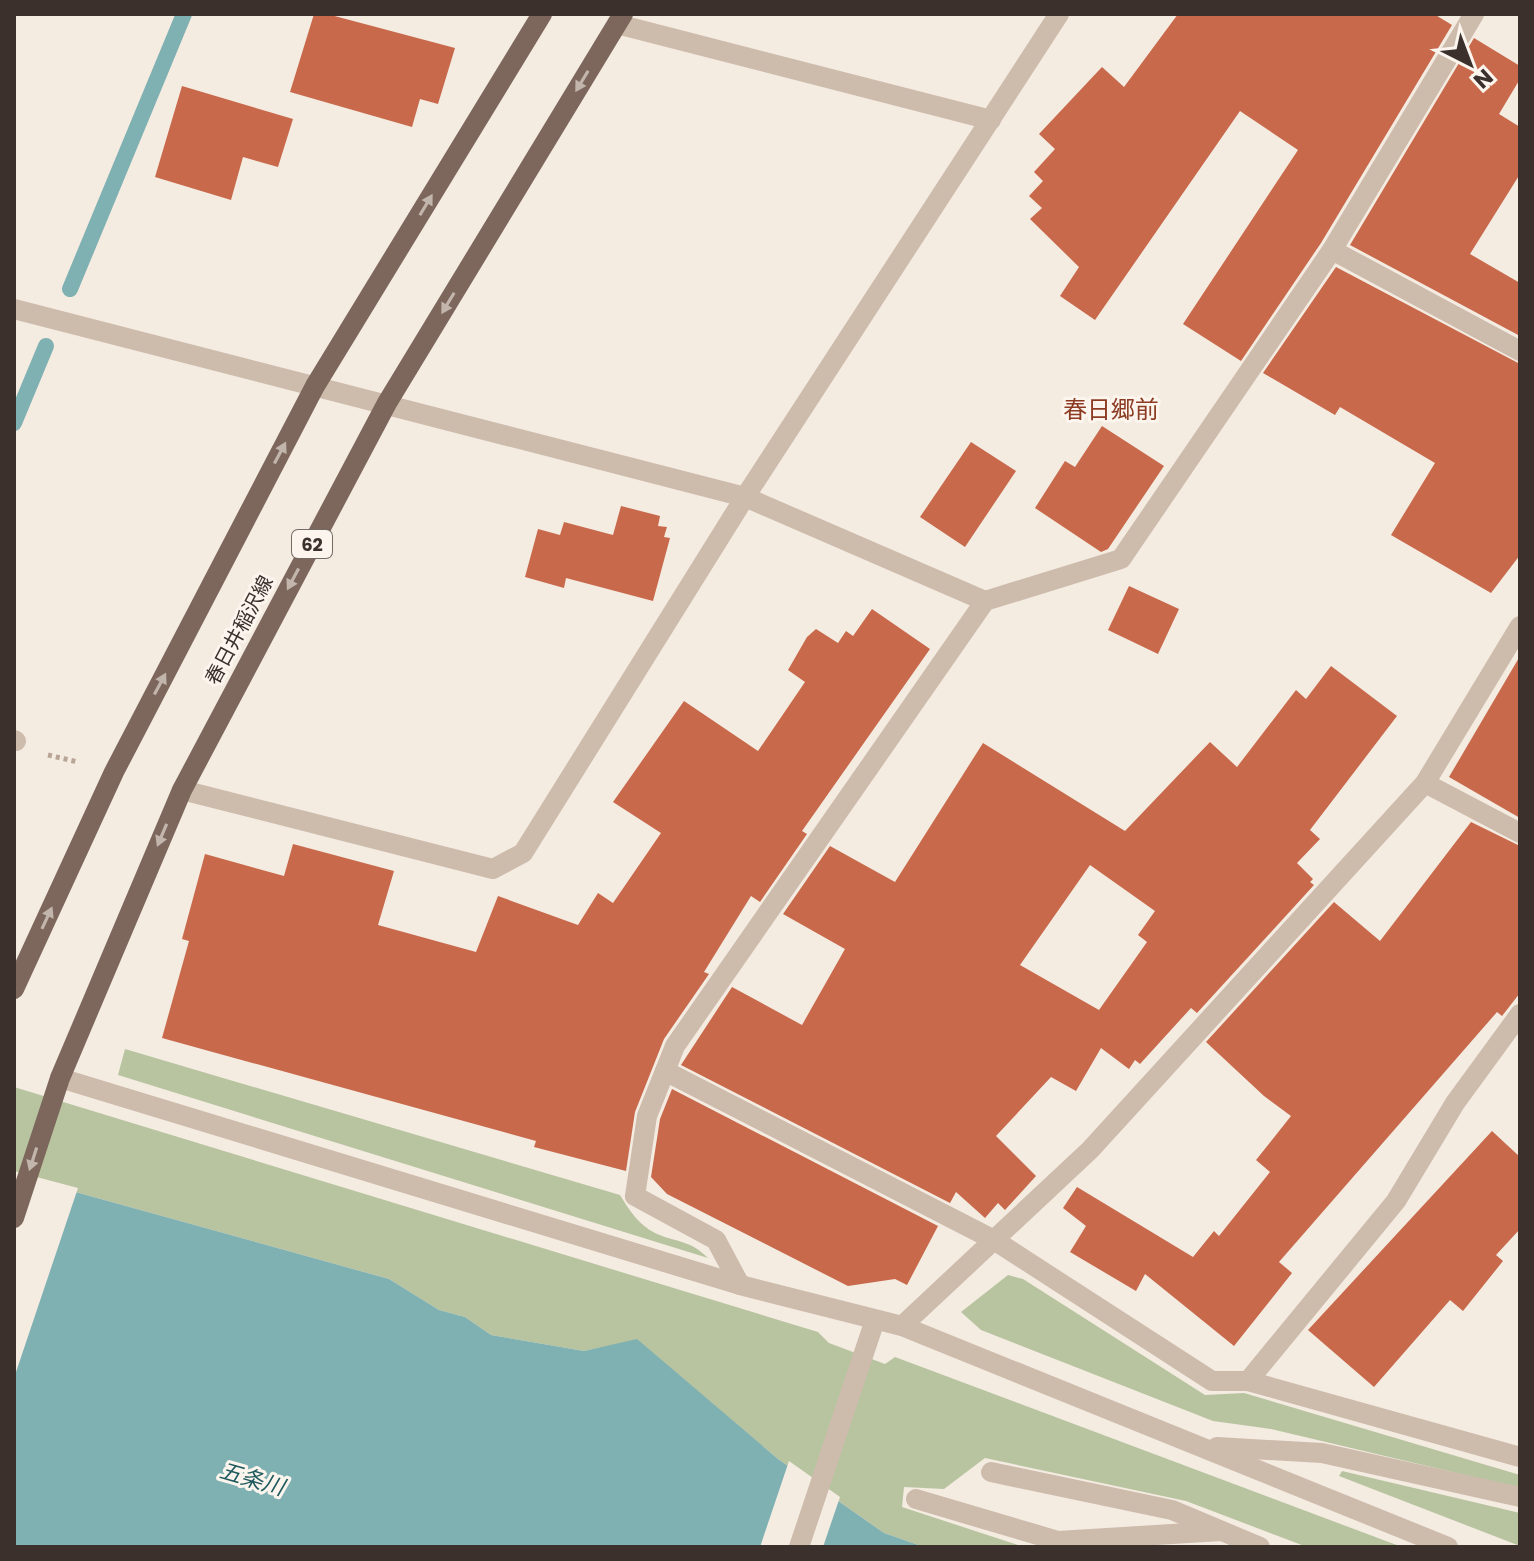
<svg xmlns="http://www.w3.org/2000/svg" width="1534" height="1561" viewBox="0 0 1534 1561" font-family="Poppins,'Noto Sans JP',sans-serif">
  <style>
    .green { fill: #b8c4a0 }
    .water { fill: #7fb0b2 }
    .pier { fill: #f4ebe1 }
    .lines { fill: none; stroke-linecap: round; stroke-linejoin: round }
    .stream { stroke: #7fb0b2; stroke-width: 16 }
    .building { fill: #c8694b; fill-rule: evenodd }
    .path { stroke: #b9a596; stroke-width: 5; stroke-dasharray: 4 4; stroke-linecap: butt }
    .minor { stroke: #cdbbac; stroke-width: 20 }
    .major { stroke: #7d675c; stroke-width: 20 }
    .oneway { fill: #c2b5ac }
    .labels { text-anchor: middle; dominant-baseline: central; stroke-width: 6; stroke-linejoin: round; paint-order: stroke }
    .shield { fill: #fbf5ee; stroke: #756b66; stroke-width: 2 }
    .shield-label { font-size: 18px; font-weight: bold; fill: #3b302b }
    .street-label { font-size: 20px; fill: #3b302b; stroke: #fbf5ee }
    .water-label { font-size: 22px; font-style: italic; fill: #1f5a5e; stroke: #fbf5ee }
    .quarter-label { font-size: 24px; fill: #8c3b22; stroke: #fbf5ee }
  </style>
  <rect width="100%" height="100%" fill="#f4ebe1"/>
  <g class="green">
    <path d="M125 1049 620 1195C629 1210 639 1225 655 1233 677 1243 689 1239 708 1258L118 1075Z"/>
    <polygon points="14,1087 818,1332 829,1343 885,1364 895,1357 1402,1547 1307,1547 1186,1501 985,1458 944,1489 904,1487 902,1507 1024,1547 924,1547 884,1533 778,1459 637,1340 584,1351 491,1335 465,1317 439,1310 389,1279 14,1175"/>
    <polygon points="1008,1275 1023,1279 1205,1395 1244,1393 1520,1475 1520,1488 1271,1429 1213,1421 981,1330 961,1312"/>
    <polygon points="1342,1471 1520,1513 1520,1546 1339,1476"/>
  </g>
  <polygon class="water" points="14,1175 389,1279 439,1310 465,1317 491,1335 584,1351 637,1339 778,1459 884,1533 924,1547 14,1547"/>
  <g class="pier">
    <polygon points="14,1171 78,1188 14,1378"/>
    <polygon points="789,1461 840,1497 823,1547 760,1547"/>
  </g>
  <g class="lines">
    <g class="stream">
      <polyline points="70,289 184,14"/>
      <polyline points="14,423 46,346"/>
    </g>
  </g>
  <g class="building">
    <polygon points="314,14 327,14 455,48 438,104 420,99 412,127 290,92"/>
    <polygon points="1178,14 1434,14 1452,25 1321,243 1241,361 1183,324 1298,150 1240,111 1095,320 1060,296 1079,267 1030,219 1042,208 1029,196 1043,181 1034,172 1055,149 1039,134 1102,67 1124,87"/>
    <polygon points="1474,38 1520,66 1520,79 1499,114 1520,127 1520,174 1470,254 1520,283 1520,336 1350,245"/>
    <polygon points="182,86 293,119 278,167 243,157 231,200 155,177"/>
    <polygon points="1336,267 1520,364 1520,555 1491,593 1391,535 1435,463 1340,407 1335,415 1263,373"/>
    <polygon points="1102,426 1164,466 1108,549 1101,552 1035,508 1065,461 1075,467"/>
    <polygon points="971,442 1016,471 965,547 920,517"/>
    <polygon points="621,506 660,516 658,526 667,527 664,537 670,538 653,601 566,578 564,588 525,577 538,529 560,535 564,522 613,535"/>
    <polygon points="1129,586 1179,609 1158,654 1108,630"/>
    <polygon points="872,609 930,649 802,831 807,834 760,902 751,896 704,972 709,974 664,1039 635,1112 626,1171 534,1147 536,1141 162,1038 189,941 182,939 205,854 284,876 293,844 394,871 378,925 476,952 498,896 578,925 598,893 613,903 661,833 613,802 684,701 758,751 805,682 788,670 807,637 816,629 838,643 846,631 853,636"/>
    <polygon points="1520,656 1520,818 1449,777"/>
    <path d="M1331 666 1397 716 1310 830 1320 839 1297 863 1313 879 1310 882 1314 885 1197 1013 1191 1008 1140 1064 1135 1060 1129 1069 1101 1048 1076 1091 1051 1077 996 1136 1036 1176 1005 1210 998 1203 985 1218 956 1192 950 1203 681 1065 732 987 802 1025 845 949 783 914 830 846 895 882 983 743 1125 831 1210 742 1237 767 1296 690 1306 699ZM1090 865 1155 911 1138 935 1147 942 1099 1010 1020 965Z"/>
    <polygon points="1471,822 1520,846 1520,993 1502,1016 1497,1012 1279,1262 1292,1273 1234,1346 1145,1274 1136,1291 1070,1252 1086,1226 1063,1208 1077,1187 1193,1257 1214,1231 1219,1236 1270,1172 1256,1160 1291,1116 1264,1096 1206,1042 1334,902 1380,941"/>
    <polygon points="672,1089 938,1226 907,1285 895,1279 848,1286 667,1194 651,1177 660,1119"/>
    <polygon points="1492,1131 1520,1157 1520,1229 1496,1255 1503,1261 1463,1311 1450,1300 1374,1387 1308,1330"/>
  </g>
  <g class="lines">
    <polyline class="path" points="48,755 78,762"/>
    <g class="minor">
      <polyline points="617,24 991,120"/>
      <polyline points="1332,250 1520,351"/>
      <polyline points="14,309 745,497 985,601"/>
      <polyline points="14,740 16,741"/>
      <polyline points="1425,783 1520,833"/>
      <polyline points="182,790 493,869 523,853 745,497 1059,14"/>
      <polyline points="665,1071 994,1240 1212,1381 1248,1381 1520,1457"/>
      <polyline points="60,1078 740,1285 902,1326 1448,1547"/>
      <polyline points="740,1285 716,1240 635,1196 647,1116 675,1046 985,601 1121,559 1332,250 1474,14"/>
      <polyline points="902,1326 1090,1150 1425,783 1520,626"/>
      <polyline points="1248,1381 1396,1201 1455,1103 1520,1014"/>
      <polyline points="1217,1447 1322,1453 1520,1497"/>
      <polyline points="991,1472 1172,1510 1260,1547"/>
      <polyline points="916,1499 1058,1541 1221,1531"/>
      <polyline points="799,1547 875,1320"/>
    </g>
    <g class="major">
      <polyline points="14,989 114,772 315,386 542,14"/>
      <polyline points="14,1218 60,1078 182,790 387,403 623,14"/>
    </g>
  </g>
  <defs><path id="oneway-solid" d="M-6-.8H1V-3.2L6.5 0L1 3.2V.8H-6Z" transform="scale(2)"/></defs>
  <g class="oneway">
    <use href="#oneway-solid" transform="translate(582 81) rotate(121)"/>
    <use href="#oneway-solid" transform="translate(426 205) rotate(-59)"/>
    <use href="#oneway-solid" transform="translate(448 303) rotate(121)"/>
    <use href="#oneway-solid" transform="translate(280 453) rotate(-62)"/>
    <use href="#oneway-solid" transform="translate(293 579) rotate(118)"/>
    <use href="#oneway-solid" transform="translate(160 684) rotate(-62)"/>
    <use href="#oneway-solid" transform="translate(162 835) rotate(113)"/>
    <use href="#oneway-solid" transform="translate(47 918) rotate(-65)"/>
    <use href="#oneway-solid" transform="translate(33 1159) rotate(108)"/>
  </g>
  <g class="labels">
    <rect class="shield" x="292" y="530" width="40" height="28" rx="6"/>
    <g class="shield-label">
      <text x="312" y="544">62</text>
    </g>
    <g class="street-label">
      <text transform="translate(239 630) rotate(-62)">春日井稲沢線</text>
    </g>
    <g class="water-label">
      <text transform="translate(252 1479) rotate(16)">五条川</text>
    </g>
    <g class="quarter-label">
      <text x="1111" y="409">春日郷前</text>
    </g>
  </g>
  <rect width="1534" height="1561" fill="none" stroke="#3b302b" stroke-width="32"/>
  <g transform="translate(1470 64) rotate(138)" stroke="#fbf5ee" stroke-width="6" paint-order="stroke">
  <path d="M0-6L14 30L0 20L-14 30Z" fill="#3b302b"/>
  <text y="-12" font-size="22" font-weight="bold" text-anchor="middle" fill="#3b302b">N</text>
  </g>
</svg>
